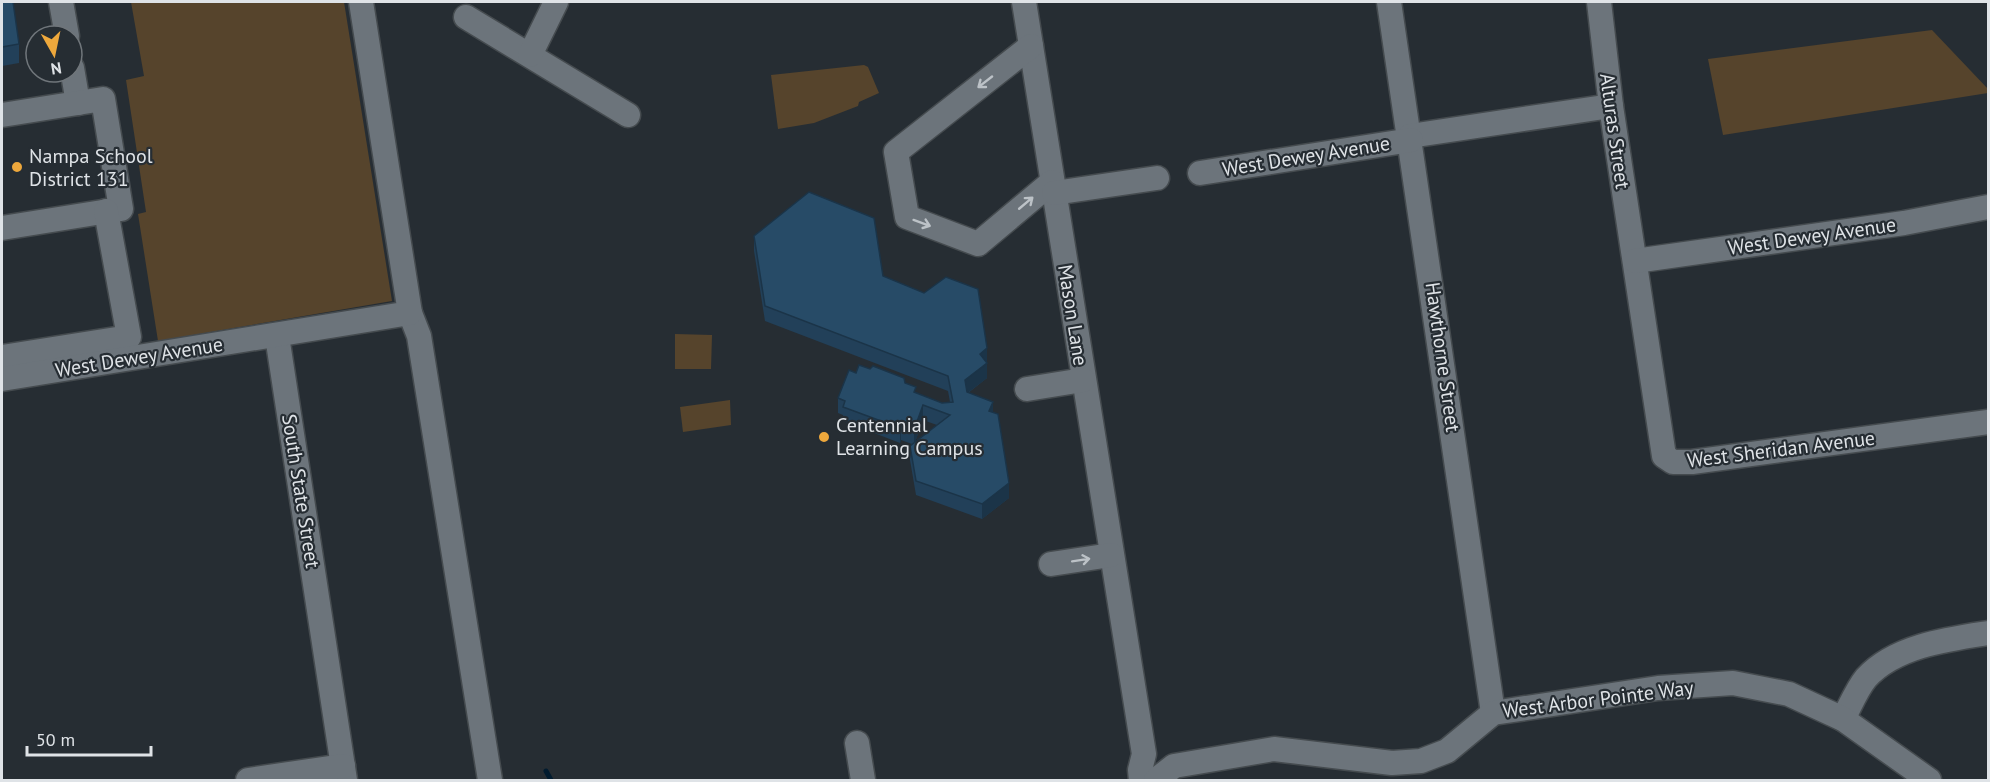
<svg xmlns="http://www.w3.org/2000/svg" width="1990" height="782" viewBox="0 0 1990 782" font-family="'PT Sans',sans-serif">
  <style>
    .green { fill: #56442c }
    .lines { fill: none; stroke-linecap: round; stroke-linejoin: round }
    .stream { stroke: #011b2f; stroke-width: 5 }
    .minor-casing { stroke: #454b4f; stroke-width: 27 }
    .minor { stroke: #6c747b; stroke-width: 24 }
    .wall { fill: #224059; fill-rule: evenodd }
    .shaded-wall { fill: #1b3448 }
    .building { fill: #274b67; stroke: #1b3448; stroke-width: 1.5 }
    .oneway { stroke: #bcc2c7 }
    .poi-dot { fill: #eea83c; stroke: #262d33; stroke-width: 2 }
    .labels { text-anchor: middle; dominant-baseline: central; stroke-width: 4.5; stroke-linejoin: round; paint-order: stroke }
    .street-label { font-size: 20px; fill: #dfe3e7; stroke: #262d33 }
    .poi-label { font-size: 20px; fill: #dfe3e7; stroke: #262d33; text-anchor: start }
  </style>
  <rect width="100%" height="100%" fill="#262d33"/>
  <g class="green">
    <polygon points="131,2 344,2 392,301 158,341 138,214 146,212 126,80 144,76"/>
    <polygon points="1932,30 1988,89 1988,93 1723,135 1708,59"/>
    <polygon points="864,65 868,67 879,93 859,102 858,106 814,123 778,129 771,75"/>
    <polygon points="675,334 712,335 711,369 675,369"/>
    <polygon points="730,400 731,425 683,432 680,407"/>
  </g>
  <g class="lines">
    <polyline class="stream" points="546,771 551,780"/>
    <g class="minor-casing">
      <g id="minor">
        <polyline points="61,2 67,36"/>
        <polyline points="1024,2 1144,754 1140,770 1141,780"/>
        <polyline points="1389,2 1493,713"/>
        <polyline points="1599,2 1611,106 1664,456 1673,462 1692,462 1988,422"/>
        <polyline points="466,17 628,115"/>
        <polyline points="1031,46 896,152 907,217 978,244 1052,182"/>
        <polyline points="530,55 556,2"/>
        <polyline points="72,68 78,103"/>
        <polyline points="2,115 103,99 121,209 2,228"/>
        <polyline points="1410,136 1611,106"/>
        <polyline points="1200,173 1411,140"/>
        <polyline points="1054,193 1157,178"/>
        <polyline points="1635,261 1904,223 1988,207"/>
        <polyline points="410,313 419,336 490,780"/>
        <polyline points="277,336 345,780"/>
        <polyline points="2,357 129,337 106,211"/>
        <polyline points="2,379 410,313 361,2"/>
        <polyline points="1027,389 1083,380"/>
        <polyline points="1051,564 1111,555"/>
        <path d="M1843 719C1850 706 1857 689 1866 678 1895 646 1948 639 1988 633"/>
        <polyline points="857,743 863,780"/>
        <polyline points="248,780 343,766"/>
        <polyline points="1156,780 1174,766 1274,749 1392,763 1421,761 1447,751 1493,713 1658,688 1733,683 1789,694 1843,719 1929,780"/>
      </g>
    </g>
    <use href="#minor" class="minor"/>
  </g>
  <g class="wall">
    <polygon points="2,2 19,44 19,63 2,66"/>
    <path d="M754 236 883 276 987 348V378L968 393 993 412 1009 498 982 519 916 495 910 460V446L912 444 901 440 900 443 843 421V415L838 413V398L856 373 905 383 916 393 942 403 950 402 948 391 765 321 754 251ZM923 420 937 425 915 442Z"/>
  </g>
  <g class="shaded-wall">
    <polygon points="987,348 987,378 965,395 965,380 980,354"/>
    <polygon points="993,402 993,416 989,411"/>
    <polygon points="923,405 923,420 914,445 914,430"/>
    <polygon points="901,425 901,440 900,443 900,428"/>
    <polygon points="1009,483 1009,498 982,519 982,504"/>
  </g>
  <g class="building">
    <polygon points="2,2 13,2 19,44 2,47"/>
    <polygon points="809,192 874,218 883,276 924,293 946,277 978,289 987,348 980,354 987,363 965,380 967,392 993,402 989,411 998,414 1009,483 982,504 916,481 910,446 950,415 923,405 914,430 901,425 900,428 843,407 845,401 838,398 849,370 856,373 859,365 870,369 873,366 904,378 905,383 916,387 914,392 942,403 953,402 948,376 765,306 754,236"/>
  </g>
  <defs><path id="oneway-shaft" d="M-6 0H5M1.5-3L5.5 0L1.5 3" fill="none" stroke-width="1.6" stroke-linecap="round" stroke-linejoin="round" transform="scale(1.5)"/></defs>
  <g class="oneway">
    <use href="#oneway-shaft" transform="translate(985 82) rotate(142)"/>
    <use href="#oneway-shaft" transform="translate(1026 203) rotate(-40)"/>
    <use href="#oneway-shaft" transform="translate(922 223) rotate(20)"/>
    <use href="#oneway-shaft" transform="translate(1081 560) rotate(-9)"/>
  </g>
  <g class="poi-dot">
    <circle cx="17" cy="167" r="6"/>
    <circle cx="824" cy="437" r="6"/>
  </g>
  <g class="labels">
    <g class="street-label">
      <text transform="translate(1615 131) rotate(82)">Alturas Street</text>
      <text transform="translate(1306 156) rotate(-9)">West Dewey Avenue</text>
      <text transform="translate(1812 236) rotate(-8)">West Dewey Avenue</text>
      <text transform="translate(1073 315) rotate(81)">Mason Lane</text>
      <text transform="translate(139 357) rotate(-9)">West Dewey Avenue</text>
      <text transform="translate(1443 357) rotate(82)">Hawthorne Street</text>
      <text transform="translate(1781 449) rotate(-7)">West Sheridan Avenue</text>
      <text transform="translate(301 491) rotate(81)">South State Street</text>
      <text transform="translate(1598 699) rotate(-7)">West Arbor Pointe Way</text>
    </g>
    <g class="poi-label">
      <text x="29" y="156">Nampa School<tspan x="29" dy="23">District 131</tspan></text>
      <text x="836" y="425">Centennial<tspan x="836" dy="23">Learning Campus</tspan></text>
    </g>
  </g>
  <rect width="1990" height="782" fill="none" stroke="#dfe3e7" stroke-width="6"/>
  <g transform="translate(54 54) rotate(171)"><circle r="28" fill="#262d33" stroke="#70767b" stroke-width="1.5"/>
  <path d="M0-4.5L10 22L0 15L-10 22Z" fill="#eea83c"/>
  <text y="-9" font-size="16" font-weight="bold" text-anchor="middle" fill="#dfe3e7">N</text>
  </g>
  <path d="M27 746v9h124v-9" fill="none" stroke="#dfe3e7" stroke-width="3"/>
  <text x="36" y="746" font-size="18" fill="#dfe3e7" stroke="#262d33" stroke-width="4.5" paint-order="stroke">50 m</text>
</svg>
